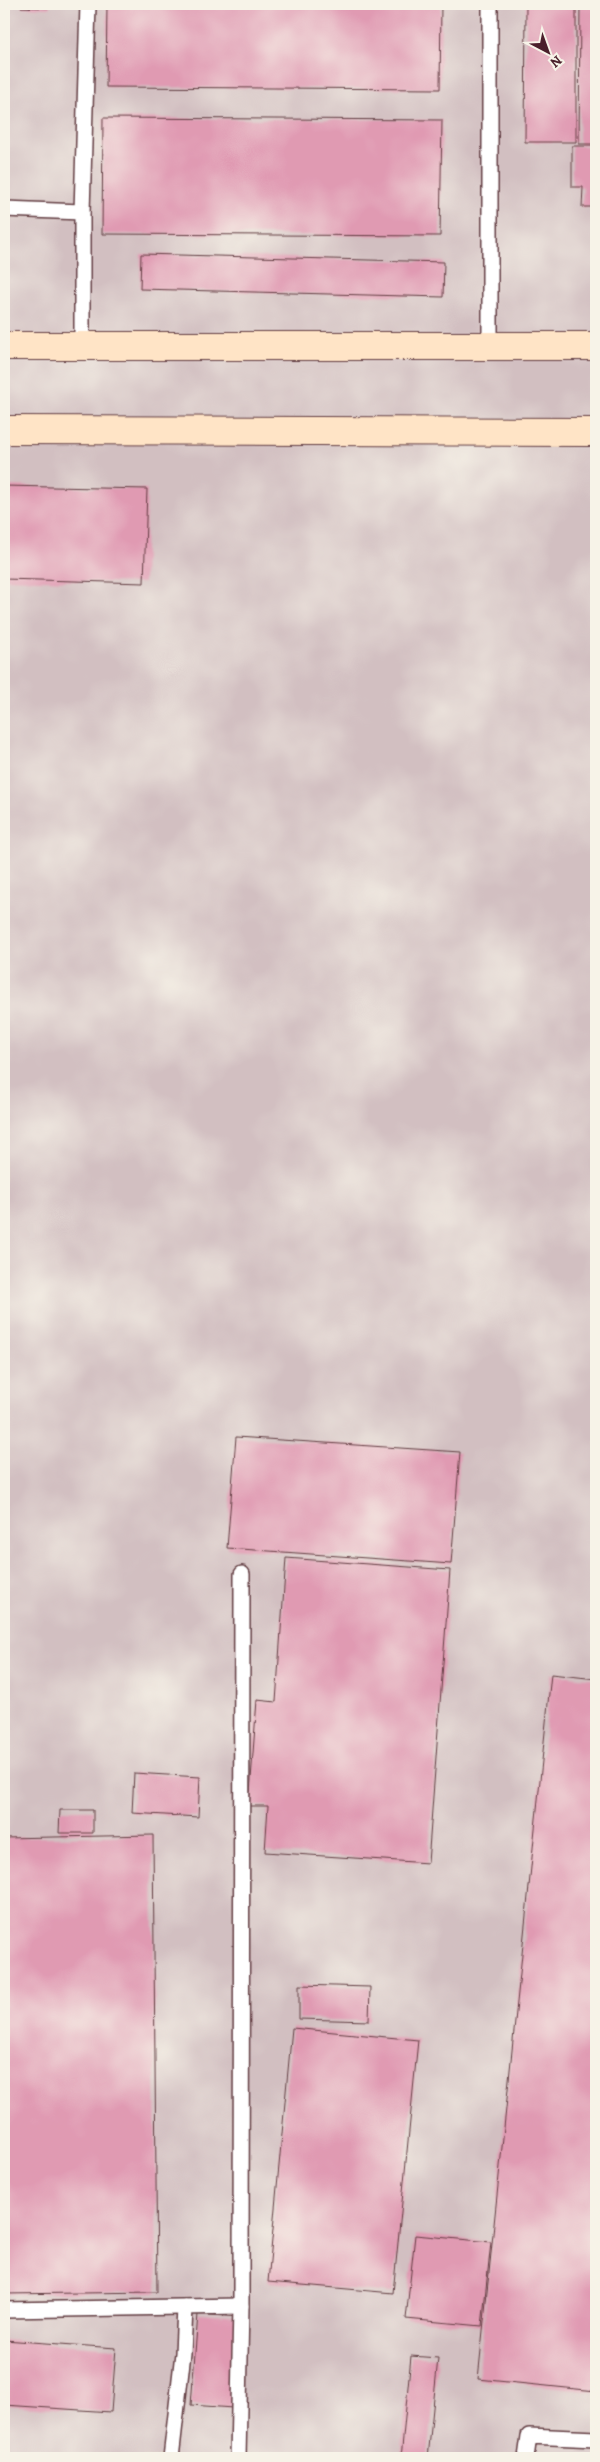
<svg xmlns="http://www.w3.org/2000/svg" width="600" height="2462" viewBox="0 0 600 2462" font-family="Alegreya,serif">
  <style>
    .industrial { fill: #d2bfc1 }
    .building { fill: #e09ab2 }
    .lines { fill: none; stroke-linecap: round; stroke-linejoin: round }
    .lane-casing { stroke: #623d42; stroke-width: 18 }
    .secondary-casing { stroke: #623d42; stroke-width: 30 }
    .lane { stroke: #fff; stroke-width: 15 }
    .secondary { stroke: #ffe4c6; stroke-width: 28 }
  </style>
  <rect width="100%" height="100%" fill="#f7f3e8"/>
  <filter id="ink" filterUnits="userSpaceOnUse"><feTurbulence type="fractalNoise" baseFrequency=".02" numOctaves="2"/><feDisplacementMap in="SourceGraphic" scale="10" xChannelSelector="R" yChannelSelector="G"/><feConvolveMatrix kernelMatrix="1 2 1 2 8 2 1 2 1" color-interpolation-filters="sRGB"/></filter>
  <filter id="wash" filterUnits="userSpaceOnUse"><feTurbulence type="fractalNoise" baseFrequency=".0096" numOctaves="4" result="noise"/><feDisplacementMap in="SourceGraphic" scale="20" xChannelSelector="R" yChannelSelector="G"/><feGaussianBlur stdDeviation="1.12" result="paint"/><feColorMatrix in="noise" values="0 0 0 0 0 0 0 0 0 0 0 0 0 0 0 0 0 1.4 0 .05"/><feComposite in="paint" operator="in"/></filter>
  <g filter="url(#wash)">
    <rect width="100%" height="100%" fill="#ebe4c4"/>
    <rect class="industrial" x="4" y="4" width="592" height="2454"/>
    <g id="blocks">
      <g class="building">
        <polygon points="21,4 50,4 50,8 21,7"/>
        <polygon points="107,4 441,4 440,89 106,87"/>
        <polygon points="526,4 576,4 576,142 525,142"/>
        <polygon points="580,4 596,4 596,144 579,144"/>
        <polygon points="103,118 442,120 440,236 102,234"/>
        <polygon points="572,146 596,146 596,207 582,207 583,187 572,187"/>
        <polygon points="141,254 444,262 443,297 140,289"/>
        <polygon points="4,486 147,489 144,583 4,579"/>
        <polygon points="236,1437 460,1452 451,1564 227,1548"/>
        <polygon points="286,1558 450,1570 428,1863 265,1852 268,1806 249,1806 257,1700 276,1702"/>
        <polygon points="551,1674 596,1679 596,2391 478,2379"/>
        <polygon points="134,1773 200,1777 198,1817 132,1813"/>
        <polygon points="60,1810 93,1810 93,1833 59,1833"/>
        <polygon points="153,1835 157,2292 4,2294 4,1838"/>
        <polygon points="299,1985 370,1987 369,2021 299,2019"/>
        <polygon points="292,2028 418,2040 393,2293 268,2282"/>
        <polygon points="415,2235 491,2242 482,2326 406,2319"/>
        <polygon points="198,2314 240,2317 233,2408 191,2405"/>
        <polygon points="4,2340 116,2348 111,2412 4,2405"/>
        <polygon points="411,2356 438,2358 428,2458 401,2458"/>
      </g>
    </g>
  </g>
  <g filter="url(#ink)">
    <use href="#blocks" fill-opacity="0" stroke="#623d42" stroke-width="1"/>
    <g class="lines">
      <g class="lane-casing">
        <g id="lane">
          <polyline points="490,4 490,345"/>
          <polyline points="4,209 82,212"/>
          <polyline points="82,346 82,212 88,4"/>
          <polyline points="4,2310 241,2306"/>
          <polyline points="171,2458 183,2353 185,2307"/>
          <polyline points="238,2458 241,2306 242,1574"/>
          <polyline points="526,2458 529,2436 596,2439"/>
        </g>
      </g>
      <g class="secondary-casing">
        <g id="secondary">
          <polyline points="4,346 596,346"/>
          <polyline points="4,430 596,432"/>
        </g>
      </g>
      <use href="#lane" class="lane"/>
      <use href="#secondary" class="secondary"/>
    </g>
  </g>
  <rect width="600" height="2462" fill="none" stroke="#f7f3e8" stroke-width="20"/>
  <g transform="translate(548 52) rotate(139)" stroke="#f7f3e8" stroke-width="4" paint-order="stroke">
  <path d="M0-4L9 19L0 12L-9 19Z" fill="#4a1f2b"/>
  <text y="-8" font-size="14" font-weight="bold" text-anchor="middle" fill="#4a1f2b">N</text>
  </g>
</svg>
